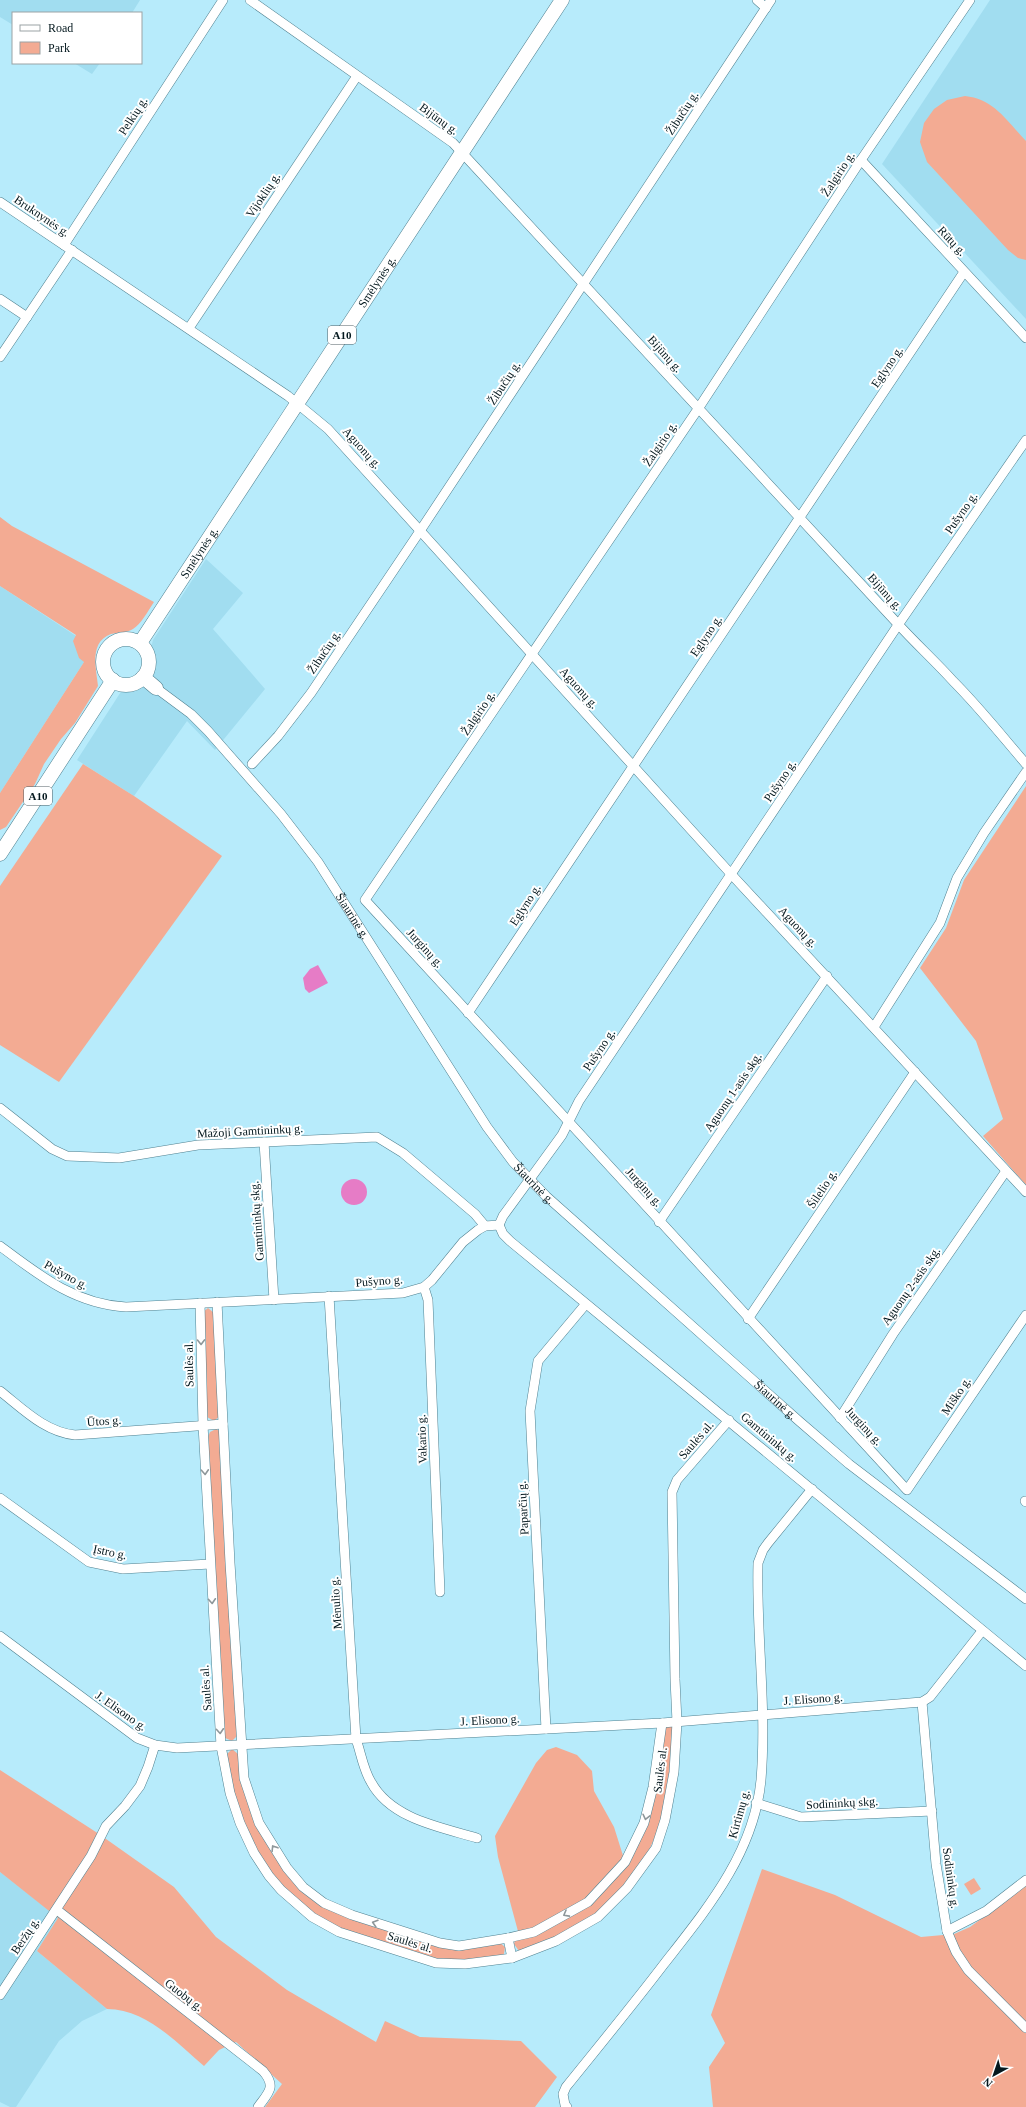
<svg xmlns="http://www.w3.org/2000/svg" width="1026" height="2107" viewBox="0 0 1026 2107" font-family="Georgia,serif">
  <style>
    .built { fill: #a1ddf0 }
    .green { fill: #f3ab93 }
    .water { fill: #e67cc6 }
    .lines { fill: none; stroke-linecap: round; stroke-linejoin: round }
    .minor-casing { stroke: #508190; stroke-width: 10 }
    .primary-casing { stroke: #508190; stroke-width: 15 }
    .trunk-casing { stroke: #508190; stroke-width: 15 }
    .minor { stroke: #fff; stroke-width: 9 }
    .primary { stroke: #fff; stroke-width: 14 }
    .trunk { stroke: #fff; stroke-width: 14 }
    .oneway { stroke: #8e979a }
    .labels { text-anchor: middle; dominant-baseline: central; stroke-width: 4; stroke-linejoin: round; paint-order: stroke }
    .shield { fill: #fff; stroke: #4f5d62; stroke-width: 1 }
    .shield-label { font-size: 11px; font-weight: bold; fill: #04181e }
    .street-label { font-size: 12px; fill: #04181e; stroke: #fff }
  </style>
  <rect width="100%" height="100%" fill="#b7ebfb"/>
  <g class="built">
    <polygon points="0,0 140,0 132,13 13,13 13,25 0,17"/>
    <polygon points="990,0 1026,0 1026,319 882,164"/>
    <polygon points="74,63 100,63 92,74"/>
    <polygon points="206,559 243,593 213,629 265,689 215,750 187,721 134,796 77,760 124,687 143,686 153,673 149,656 153,640"/>
    <polygon points="0,586 76,636 84,662 0,793"/>
    <polygon points="0,1872 59,1918 37,1951 107,2009 82,2021 59,2041 16,2107 10,2107 0,2102"/>
  </g>
  <g class="green">
    <path d="M965 96C994 99 1007 121 1026 141V260L1018 258 1008 250 927 162 920 142 924 123 934 109 947 100Z"/>
    <path d="M0 517 12 526 154 602C148 611 141 624 133 629 127 633 118 632 111 634 89 642 96 668 98 686L75 723 61 739 44 764 35 784 6 827 0 830V793L84 662 79 658 73 641 76 635 0 586Z"/>
    <polygon points="83,764 134,796 222,856 59,1082 0,1045 0,886"/>
    <polygon points="1026,786 1026,1185 983,1136 1003,1119 976,1041 920,968 946,928 964,880"/>
    <polygon points="208,1308 214,1313 221,1415 214,1421 207,1417 203,1312"/>
    <polygon points="216,1429 220,1431 238,1735 232,1741 223,1737 208,1437 210,1432"/>
    <path d="M673 1725C670 1809 657 1877 580 1924 571 1929 563 1936 554 1939 542 1944 530 1947 519 1951L514 1944 515 1940 560 1920 626 1864 647 1823 665 1726Z"/>
    <polygon points="556,1747 577,1755 592,1771 594,1791 614,1827 625,1862 588,1902 519,1935 498,1857 495,1836 536,1763 547,1750"/>
    <polygon points="232,1749 238,1754 257,1825 323,1905 456,1949 473,1948 499,1942 505,1947 504,1954 501,1956 463,1961 436,1960 342,1929 310,1914 284,1890 257,1852 236,1804 227,1754"/>
    <path d="M0 1770 99 1834 174 1887 216 1937 287 1990 376 2042 385 2021 420 2037 521 2041 557 2077 535 2107H265L282 2084 236 2042 219 2050 204 2066C176 2042 146 2009 107 2009L37 1951 58 1918 0 1872Z"/>
    <polygon points="762,1869 835,1895 921,1937 954,1934 970,1927 1026,1886 1026,2107 713,2107 709,2067 725,2043 711,2015"/>
    <polygon points="974,1878 981,1889 971,1895 964,1884"/>
  </g>
  <g class="water">
    <polygon points="318,965 328,983 309,993 305,989 303,978 310,969"/>
    <circle cx="354" cy="1192" r="13"/>
  </g>
  <g class="lines">
    <g class="minor-casing">
      <g id="minor">
        <path d="M250 0 453 143C601 303 749 463 897 623 915 643 935 661 953 681 979 707 1002 736 1026 764"/>
        <polyline points="757,0 766,8"/>
        <polyline points="970,0 861,160 698,409 365,900 907,1490 1026,1315"/>
        <polyline points="861,160 1026,338"/>
        <polyline points="0,202 288,396 328,429 731,874 1026,1192"/>
        <polyline points="64,245 223,0"/>
        <polyline points="0,299 27,317"/>
        <polyline points="189,328 357,76"/>
        <polyline points="0,357 72,250"/>
        <path id="s1" d="M156 688 191 714 208 731 281 814 318 862 487 1127 513 1162 546 1196 799 1421 849 1464 1026 1599"/>
        <polyline points="252,764 278,736 311,693 420,531 771,0"/>
        <polyline points="468,1013 964,272"/>
        <polyline points="874,1027 940,923 957,878 984,833 1026,772"/>
        <polyline points="0,1108 52,1149 67,1156 119,1158 198,1145 377,1137 403,1153 475,1214 485,1226"/>
        <polyline points="264,1142 274,1300"/>
        <polyline points="659,1222 827,976"/>
        <polyline points="499,1225 503,1216 562,1135 579,1101 898,625 1026,440"/>
        <polyline points="499,1225 503,1234 510,1241 1026,1666"/>
        <path d="M0 1246C40 1276 75 1304 126 1307L403 1293 424 1287 432 1280 463 1242 478 1230 485 1226 499 1225"/>
        <polyline points="424,1287 428,1300 440,1592"/>
        <path d="M329 1296 356 1739C361 1753 363 1769 371 1782 391 1819 440 1827 477 1838"/>
        <polyline points="217,1302 230,1563 244,1778 259,1823 287,1868 303,1887 324,1903 352,1915 440,1943 459,1946 508,1938 534,1932 588,1902 625,1862 644,1823 653,1787 662,1723"/>
        <polyline points="200,1303 203,1425 221,1746 230,1793 240,1823 254,1853 269,1876 281,1890 312,1917 339,1932 436,1963 465,1964 512,1958 556,1941 598,1917 627,1888 656,1848 665,1820 674,1772 677,1722 675,1679 672,1492 677,1480 729,1420"/>
        <polyline points="748,1319 915,1072"/>
        <path d="M0 1391C23 1409 45 1432 75 1435L223 1424"/>
        <polyline points="840,1418 893,1334 1006,1171"/>
        <polyline points="0,1498 89,1562 123,1569 210,1564"/>
        <polyline points="1025,1501 1026,1502"/>
        <polyline points="0,1636 137,1738 155,1745 177,1748 662,1723 922,1702 930,1697 982,1631"/>
        <polyline points="922,1702 936,1864 947,1931 956,1952 968,1970 1026,2028"/>
        <polyline points="546,1729 530,1411 538,1361 585,1305"/>
        <polyline points="756,1803 801,1817 932,1811"/>
        <path d="M57 1910 263 2071C277 2087 268 2093 258 2107"/>
        <polyline points="947,1931 986,1911 1026,1880"/>
        <polyline points="508,1938 512,1958"/>
        <polyline points="0,1995 91,1856 106,1826 125,1806 140,1786 148,1767 155,1745"/>
        <path d="M567 2107 565 2105 563 2094 566 2087C599 2046 632 2006 664 1964 707 1909 754 1853 761 1780 767 1706 756 1635 758 1563L763 1550 768 1543 812 1489"/>
      </g>
    </g>
    <g class="primary-casing">
      <polyline id="primary" points="143,677 156,688"/>
    </g>
    <g class="trunk-casing">
      <g id="trunk">
        <circle cx="126" cy="662" r="23"/>
        <path id="s2" d="M140 643 562 0"/>
        <polyline points="0,854 113,680"/>
      </g>
    </g>
    <use href="#minor" class="minor"/>
    <use href="#primary" class="primary"/>
    <use href="#trunk" class="trunk"/>
  </g>
  <defs><path id="oneway-chevron" d="M-2-3.5L2.5 0L-2 3.5" fill="none" stroke-width="1.6" stroke-linecap="round" stroke-linejoin="round"/></defs>
  <g class="oneway">
    <use href="#oneway-chevron" transform="translate(201 1342) rotate(89)"/>
    <use href="#oneway-chevron" transform="translate(205 1472) rotate(87)"/>
    <use href="#oneway-chevron" transform="translate(212 1601) rotate(86)"/>
    <use href="#oneway-chevron" transform="translate(220 1731) rotate(86)"/>
    <use href="#oneway-chevron" transform="translate(646 1817) rotate(103)"/>
    <use href="#oneway-chevron" transform="translate(274 1848) rotate(-122)"/>
    <use href="#oneway-chevron" transform="translate(566 1914) rotate(151)"/>
    <use href="#oneway-chevron" transform="translate(375 1923) rotate(-163)"/>
  </g>
  <g class="labels">
    <g class="shield">
      <rect x="328" y="326" width="28" height="18" rx="3"/>
      <rect x="24" y="787" width="28" height="18" rx="3"/>
    </g>
    <g class="shield-label">
      <text x="342" y="335">A10</text>
      <text x="38" y="796">A10</text>
    </g>
    <g class="street-label">
      <text transform="translate(682 113) rotate(-57)">Žibučių g.</text>
      <text transform="translate(133 116) rotate(-57)">Pelkių g.</text>
      <text transform="translate(439 119) rotate(36)">Bijūnų g.</text>
      <text transform="translate(838 174) rotate(-57)">Žalgirio g.</text>
      <text transform="translate(263 195) rotate(-56)">Vijoklių g.</text>
      <text transform="translate(42 216) rotate(34)">Bruknynės g.</text>
      <text transform="translate(952 241) rotate(47)">Rūtų g.</text>
      <text stroke="none"><textPath href="#s2" startOffset="432">Smėlynės g.</textPath></text>
      <text transform="translate(665 354) rotate(48)">Bijūnų g.</text>
      <text transform="translate(887 367) rotate(-56)">Eglyno g.</text>
      <text transform="translate(504 383) rotate(-57)">Žibučių g.</text>
      <text transform="translate(660 444) rotate(-56)">Žalgirio g.</text>
      <text transform="translate(362 448) rotate(48)">Aguonų g.</text>
      <text transform="translate(961 513) rotate(-55)">Pušyno g.</text>
      <text stroke="none"><textPath href="#s2" startOffset="108">Smėlynės g.</textPath></text>
      <text transform="translate(885 592) rotate(48)">Bijūnų g.</text>
      <text transform="translate(706 636) rotate(-56)">Eglyno g.</text>
      <text transform="translate(324 652) rotate(-56)">Žibučių g.</text>
      <text transform="translate(579 688) rotate(48)">Aguonų g.</text>
      <text transform="translate(478 713) rotate(-56)">Žalgirio g.</text>
      <text transform="translate(780 781) rotate(-56)">Pušyno g.</text>
      <text transform="translate(525 905) rotate(-57)">Eglyno g.</text>
      <text stroke="none"><textPath href="#s1" startOffset="303">Šiaurinė g.</textPath></text>
      <text transform="translate(798 927) rotate(47)">Aguonų g.</text>
      <text transform="translate(425 948) rotate(48)">Jurginų g.</text>
      <text transform="translate(599 1050) rotate(-56)">Pušyno g.</text>
      <text transform="translate(733 1092) rotate(-56)">Aguonų 1-asis skg.</text>
      <text transform="translate(250 1131) rotate(-3)">Mažoji Gamtininkų g.</text>
      <text stroke="none"><textPath href="#s1" startOffset="627">Šiaurinė g.</textPath></text>
      <text transform="translate(644 1187) rotate(48)">Jurginų g.</text>
      <text transform="translate(822 1189) rotate(-56)">Šilelio g.</text>
      <text transform="translate(257 1221) rotate(-94)">Gamtininkų skg.</text>
      <text transform="translate(66 1275) rotate(29)">Pušyno g.</text>
      <text transform="translate(379 1281) rotate(-4)">Pušyno g.</text>
      <text transform="translate(911 1286) rotate(-55)">Aguonų 2-asis skg.</text>
      <text transform="translate(189 1364) rotate(-91)">Saulės al.</text>
      <text transform="translate(956 1396) rotate(-56)">Miško g.</text>
      <text stroke="none"><textPath href="#s1" startOffset="951">Šiaurinė g.</textPath></text>
      <text transform="translate(104 1421) rotate(-4)">Ūtos g.</text>
      <text transform="translate(864 1426) rotate(47)">Jurginų g.</text>
      <text transform="translate(769 1437) rotate(40)">Gamtininkų g.</text>
      <text transform="translate(422 1439) rotate(-92)">Vakario g.</text>
      <text transform="translate(696 1440) rotate(-49)">Saulės al.</text>
      <text transform="translate(523 1508) rotate(-93)">Paparčių g.</text>
      <text transform="translate(110 1552) rotate(12)">Įstro g.</text>
      <text transform="translate(336 1603) rotate(-94)">Mėnulio g.</text>
      <text transform="translate(206 1688) rotate(-94)">Saulės al.</text>
      <text transform="translate(813 1699) rotate(-4)">J. Elisono g.</text>
      <text transform="translate(121 1711) rotate(35)">J. Elisono g.</text>
      <text transform="translate(490 1720) rotate(-3)">J. Elisono g.</text>
      <text transform="translate(660 1770) rotate(-83)">Saulės al.</text>
      <text transform="translate(842 1803) rotate(-3)">Sodininkų skg.</text>
      <text transform="translate(739 1814) rotate(-74)">Kirtimų g.</text>
      <text transform="translate(951 1878) rotate(82)">Sodininkų g.</text>
      <text transform="translate(25 1936) rotate(-56)">Beržų g.</text>
      <text transform="translate(410 1942) rotate(17)">Saulės al.</text>
      <text transform="translate(184 1995) rotate(38)">Guobų g.</text>
    </g>
  </g>
  <rect x="12" y="12" width="130" height="52" fill="#ffffff" stroke="#9ba3a5"/>
  <rect x="20" y="25" width="20" height="6" fill="#ffffff" stroke="#9ba3a5"/>
  <text x="48" y="32" font-size="12" fill="#04181e">Road</text>
  <rect x="20" y="42" width="20" height="12" fill="#f3ab93" stroke="#9ba3a5"/>
  <text x="48" y="52" font-size="12" fill="#04181e">Park</text>
  <g transform="translate(994 2075) rotate(220)" stroke="#ffffff" stroke-width="3" paint-order="stroke">
  <path d="M0-3L7 15L0 10L-7 15Z" fill="#04181e"/>
  <text y="-6" font-size="11" font-weight="bold" text-anchor="middle" fill="#04181e">N</text>
  </g>
</svg>
